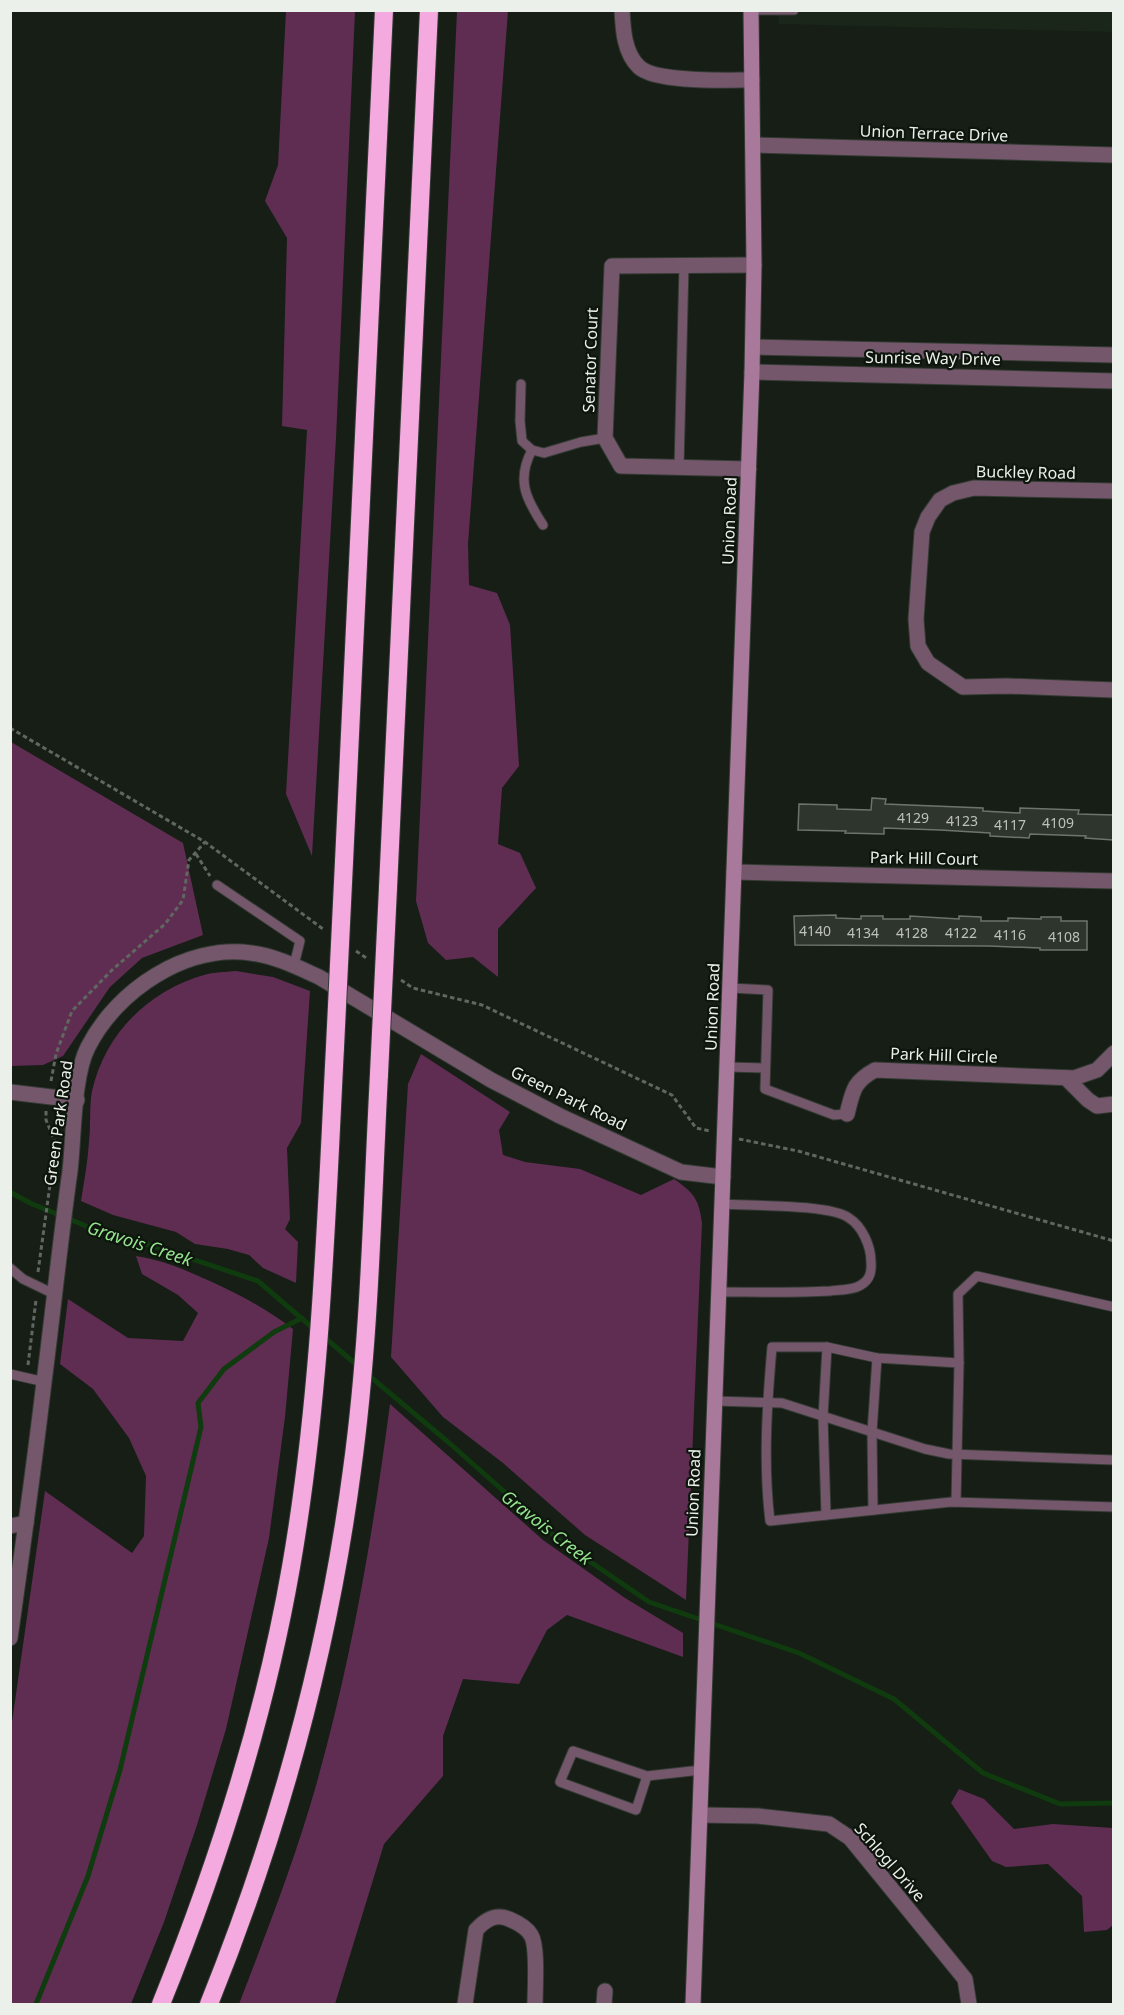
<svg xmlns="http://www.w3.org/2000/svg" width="1124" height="2015" viewBox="0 0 1124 2015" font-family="'Noto Sans',sans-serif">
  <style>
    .built { fill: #1a2619 }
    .green { fill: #5f2d52 }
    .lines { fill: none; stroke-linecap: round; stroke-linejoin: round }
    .stream { stroke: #0f3b0e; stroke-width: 5 }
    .building { fill: #2d352c; stroke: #6c756b; stroke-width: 1.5 }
    .service-casing { stroke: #343b34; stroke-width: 11 }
    .minor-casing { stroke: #343b34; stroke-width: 17 }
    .tertiary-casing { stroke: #343b34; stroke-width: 17 }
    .secondary-casing { stroke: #343b34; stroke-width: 17 }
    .motorway-casing { stroke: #343b34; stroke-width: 20 }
    .path { stroke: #606760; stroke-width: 3; stroke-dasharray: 4.5 3; stroke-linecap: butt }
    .service { stroke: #75576c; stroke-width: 9 }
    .minor { stroke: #75576c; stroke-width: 15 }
    .tertiary { stroke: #75576c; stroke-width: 15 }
    .secondary { stroke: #a8799a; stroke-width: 15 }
    .motorway { stroke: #f5aadf; stroke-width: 18 }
    .motorway-bridge-casing { stroke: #343b34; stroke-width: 20; stroke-linecap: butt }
    .motorway-bridge { stroke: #f5aadf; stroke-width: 18 }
    .labels { text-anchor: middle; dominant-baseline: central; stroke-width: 4.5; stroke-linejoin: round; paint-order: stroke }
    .number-label { font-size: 14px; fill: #bcc1ba }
    .street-label { font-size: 16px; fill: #ebf0ea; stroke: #0d150d }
    .water-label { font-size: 18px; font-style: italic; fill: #94e38e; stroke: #0d150d }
  </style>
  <rect width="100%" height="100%" fill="#161e16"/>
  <polygon class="built" points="778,11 1113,11 1113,32 779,24"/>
  <g class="green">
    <polygon points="286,11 355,11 336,438 312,856 286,794 307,430 282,426 287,238 265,201 278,165"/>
    <polygon points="457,11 508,11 468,544 469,585 497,593 510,625 519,766 502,788 498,844 520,853 536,888 498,929 498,977 473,957 446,960 428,943 416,901"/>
    <polygon points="11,742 183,843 203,935 142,958 110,987 63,1056 43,1065 11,1066"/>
    <path d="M236 971 273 977 310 991 301 1123 287 1148 290 1219 285 1229 298 1242 296 1283 263 1268 249 1255 228 1249 195 1244 176 1232 113 1215 81 1201C84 1181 88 1161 89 1141 91 1125 89 1107 92 1091 105 1034 148 991 204 975 214 972 225 972 236 971Z"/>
    <path d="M421 1054 510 1112 499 1130 503 1155 525 1162 580 1169 641 1195 674 1179C694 1193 699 1199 702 1223L686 1600 585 1535 503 1463 443 1417 391 1357 408 1084Z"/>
    <path d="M136 1256C157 1259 175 1266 194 1274 231 1290 261 1305 293 1329L285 1417 269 1538 226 1729 197 1825 164 1922 131 2004H11L10 1736 45 1491 132 1553 144 1536 146 1476 129 1438 93 1389 60 1364 68 1299 128 1338 183 1341 198 1313 178 1295 142 1274Z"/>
    <path d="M390 1404 543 1540 625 1598 683 1633V1657L567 1615 547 1630 519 1684 463 1679 443 1736V1776L384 1844 335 2004H239C266 1934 294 1862 315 1789 351 1663 373 1534 390 1404Z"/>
    <polygon points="959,1789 984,1799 1014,1829 1053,1824 1113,1828 1113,1925 1107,1930 1084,1932 1082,1896 1048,1864 1006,1867 992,1861 951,1803"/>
  </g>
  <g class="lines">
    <g class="stream">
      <polyline points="10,1192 30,1203 91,1228 156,1247 258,1281 314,1329"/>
      <polyline points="324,1337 358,1366"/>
      <polyline points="367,1374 447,1441 560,1541 649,1602 799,1653 894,1699 983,1773 1060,1804 1114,1803"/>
      <polyline points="36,2004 88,1876 120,1770 201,1427 198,1403 224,1369 274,1332 302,1318"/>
    </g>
  </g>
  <g class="building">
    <polygon points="872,798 886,799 885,804 983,808 983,811 1020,813 1020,808 1079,810 1078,814 1113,815 1113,840 1085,838 1086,836 1030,834 1029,838 990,836 990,833 940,830 884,828 884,834 845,833 846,831 798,830 799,804 837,805 837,809 871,810"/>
    <polygon points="836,915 836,918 861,919 861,916 883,916 883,919 910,919 910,916 959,919 959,916 981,917 981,921 1008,921 1008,918 1041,919 1041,917 1061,917 1061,921 1087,921 1087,950 1040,950 1040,948 989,946 795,945 794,916"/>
  </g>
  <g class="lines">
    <g class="service-casing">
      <g id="service">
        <polyline points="756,10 794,10"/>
        <polyline points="521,384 520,421 522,441 532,450 544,453 581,442 605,438"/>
        <path d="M532 450C516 480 526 499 543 525"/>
        <polyline points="679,468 684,265"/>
        <polyline points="217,885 300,941 294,965"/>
        <polyline points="730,988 768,990 765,1089 834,1115 847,1114"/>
        <polyline points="728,1067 765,1068"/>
        <polyline points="10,1268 23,1279 54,1294"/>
        <path d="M719 1292C756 1292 793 1293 830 1291 838 1290 849 1290 857 1287 869 1282 872 1274 871 1262 871 1246 862 1226 849 1218 830 1204 749 1206 722 1204"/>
        <path d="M959 1363 877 1358 827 1347H772C767 1405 763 1463 770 1521L951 1502 1114 1507"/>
        <polyline points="10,1374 45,1382"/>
        <polyline points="715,1401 782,1403 925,1449 949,1454 1114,1460"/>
        <polyline points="956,1502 959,1363 958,1294 977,1276 1114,1307"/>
        <polyline points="873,1510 872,1432 877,1358"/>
        <polyline points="826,1515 823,1417 827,1347"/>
        <polyline points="647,1776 573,1751 560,1782 636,1810 647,1776 701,1770"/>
      </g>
    </g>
    <g class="minor-casing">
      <g id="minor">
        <path d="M622 10C623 29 624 53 639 67 656 83 728 80 752 80"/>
        <polyline points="753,145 1114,155"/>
        <polyline points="753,347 1114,355"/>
        <polyline points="752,372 1114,381"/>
        <polyline points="749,469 621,466 605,438 612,266 754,265"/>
        <polyline points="1114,491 974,488 953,493 940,500 928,517 922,532 916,619 918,646 928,663 963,687 1007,686 1114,690"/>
        <polyline points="734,872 1114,881"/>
        <polyline points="1066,1078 1088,1100 1097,1106 1114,1104"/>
        <polyline points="10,1092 77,1100"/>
        <path d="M847 1114C853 1091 853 1082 875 1070L1074 1078 1097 1070 1114 1053"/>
        <polyline points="10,1526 26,1523"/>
        <polyline points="700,1815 758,1816 829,1824 850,1838 965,1979 969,2004"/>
        <path d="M465 2004 476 1930C485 1920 495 1913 509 1919 516 1922 527 1928 531 1935 538 1946 535 1989 535 2004"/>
        <polyline points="604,2004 605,1991"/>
      </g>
    </g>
    <g class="tertiary-casing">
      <path id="tertiary" d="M10 1638C22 1553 34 1468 44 1382 53 1312 60 1242 70 1171 74 1137 73 1076 88 1047 117 990 186 944 251 953 275 956 297 967 319 977L491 1080 560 1116 681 1172 723 1177"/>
    </g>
    <g class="secondary-casing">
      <polyline id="secondary" points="693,2004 752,372 754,265 751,10"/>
    </g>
    <g class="motorway-casing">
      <g id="motorway">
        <polyline points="344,862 384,10"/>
        <polyline points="388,888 429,10"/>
        <path d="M161 2004C218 1863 265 1717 291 1567 321 1395 326 1221 335 1047"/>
        <path d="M209 2004C278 1833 328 1653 352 1470 370 1339 372 1206 379 1074"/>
      </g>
    </g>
    <g class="path">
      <polyline points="10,728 205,842 323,929"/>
      <polyline points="196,854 210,876"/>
      <polyline points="356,951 368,959"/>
      <polyline points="401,980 413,988 482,1005 672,1095 696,1128 710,1131"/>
      <polyline points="51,1081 56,1054 72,1011 112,970 165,924 183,900 189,860 205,842"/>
      <polyline points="46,1111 46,1120 56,1144"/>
      <polyline points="739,1139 798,1151 1114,1241"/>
      <polyline points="38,1272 53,1163"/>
      <polyline points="28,1365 36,1300"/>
    </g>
    <use href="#service" class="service"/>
    <use href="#minor" class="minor"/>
    <use href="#tertiary" class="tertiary"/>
    <use href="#secondary" class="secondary"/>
    <use href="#motorway" class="motorway"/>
    <g class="motorway-bridge-casing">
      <g id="motorway-bridge">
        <polyline points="335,1047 344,862"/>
        <polyline points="379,1074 388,888"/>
      </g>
    </g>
    <use href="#motorway-bridge" class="motorway-bridge"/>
  </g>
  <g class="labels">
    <g class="number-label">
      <text x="913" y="817">4129</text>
      <text x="962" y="820">4123</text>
      <text x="1058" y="822">4109</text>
      <text x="1010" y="824">4117</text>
      <text x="815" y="930">4140</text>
      <text x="863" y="932">4134</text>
      <text x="912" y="932">4128</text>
      <text x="961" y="932">4122</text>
      <text x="1010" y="934">4116</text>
      <text x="1064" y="936">4108</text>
    </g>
    <g class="street-label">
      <text transform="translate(934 133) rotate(2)">Union Terrace Drive</text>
      <text transform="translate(933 358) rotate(1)">Sunrise Way Drive</text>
      <text transform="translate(590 360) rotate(-88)">Senator Court</text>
      <text transform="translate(1026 472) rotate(1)">Buckley Road</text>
      <text transform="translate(729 521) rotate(-88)">Union Road</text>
      <text transform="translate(924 858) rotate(1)">Park Hill Court</text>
      <text transform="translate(712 1007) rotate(-88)">Union Road</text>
      <text transform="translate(944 1055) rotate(2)">Park Hill Circle</text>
      <text transform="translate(569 1098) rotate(26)">Green Park Road</text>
      <text transform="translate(58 1123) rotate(-82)">Green Park Road</text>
      <text transform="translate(693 1493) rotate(-88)">Union Road</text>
      <text transform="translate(890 1862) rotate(49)">Schlogl Drive</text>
    </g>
    <g class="water-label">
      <text transform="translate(140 1243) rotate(18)">Gravois Creek</text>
      <text transform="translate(547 1527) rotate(38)">Gravois Creek</text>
    </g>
  </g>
  <rect width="1124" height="2015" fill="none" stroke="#ebf0ea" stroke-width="24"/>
</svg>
